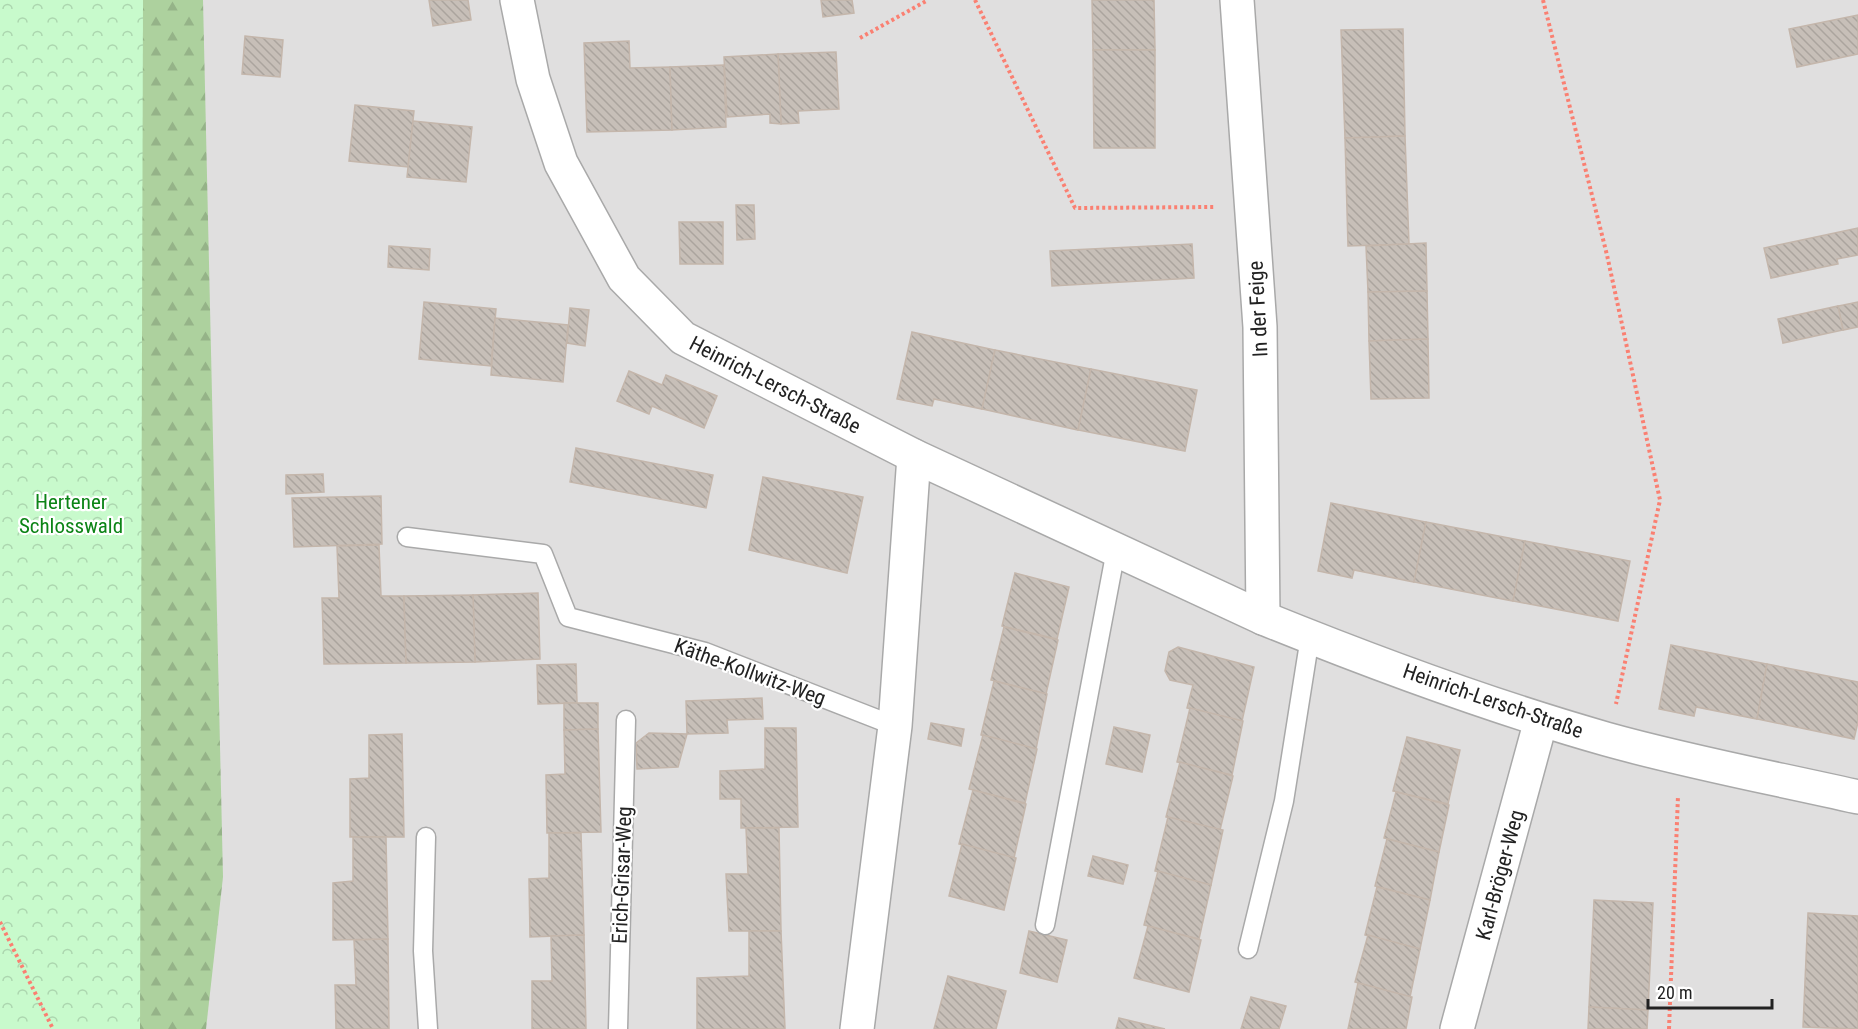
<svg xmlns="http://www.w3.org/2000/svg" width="1858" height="1029" viewBox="0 0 1858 1029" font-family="'Roboto Condensed',sans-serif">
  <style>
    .residential { fill: #e0dfdf }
    .forest { fill: url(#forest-firs) }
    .park { fill: url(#park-crowns) }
    .building { fill: url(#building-back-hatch); stroke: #c4b6ab; stroke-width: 1.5 }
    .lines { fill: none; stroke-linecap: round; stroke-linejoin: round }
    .lane-casing { stroke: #a9a9a9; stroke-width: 21 }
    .street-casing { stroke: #a9a9a9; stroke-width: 36 }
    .path { stroke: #fa8072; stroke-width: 4; stroke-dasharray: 3 3; stroke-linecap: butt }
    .lane { stroke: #fff; stroke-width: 18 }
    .street { stroke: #fff; stroke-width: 33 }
    .labels { text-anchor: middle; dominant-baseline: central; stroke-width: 4.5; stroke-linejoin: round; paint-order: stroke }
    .street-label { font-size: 21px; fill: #222; stroke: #fff }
    .park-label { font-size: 21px; fill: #0c8416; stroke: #fff }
  </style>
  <defs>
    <pattern id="forest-firs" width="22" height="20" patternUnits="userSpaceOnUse" patternTransform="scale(1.5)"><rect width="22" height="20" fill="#add19e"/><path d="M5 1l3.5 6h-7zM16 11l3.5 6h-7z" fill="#95b388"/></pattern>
    <pattern id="park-crowns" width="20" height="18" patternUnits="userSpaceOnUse" patternTransform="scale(1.5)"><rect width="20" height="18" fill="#c8facc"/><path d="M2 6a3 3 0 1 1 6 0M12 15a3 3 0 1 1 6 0" fill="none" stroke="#acd6af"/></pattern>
    <pattern id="building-back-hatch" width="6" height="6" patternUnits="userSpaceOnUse" patternTransform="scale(1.5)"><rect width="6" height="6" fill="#c7bfb8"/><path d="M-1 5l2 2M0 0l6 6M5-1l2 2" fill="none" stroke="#aba49e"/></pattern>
  </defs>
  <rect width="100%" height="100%" fill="#f2efe9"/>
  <polygon class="residential" points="200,0 1858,0 1858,1029 197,1029"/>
  <polygon class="forest" points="0,0 203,0 223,877 206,1029 0,1029"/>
  <polygon class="park" points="0,0 143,0 140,1029 0,1029"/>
  <g class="building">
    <polygon points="429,0 468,0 471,20 433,26"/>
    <polygon points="821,0 852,0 854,13 823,17"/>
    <polygon points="1092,0 1154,0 1155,50 1093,50"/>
    <polygon points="1858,15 1858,54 1797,67 1789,29"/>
    <polygon points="1403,29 1405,136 1345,138 1341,30"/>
    <polygon points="245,36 283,40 280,77 242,74"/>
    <polygon points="629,41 630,68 670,67 672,130 587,132 584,43"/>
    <polygon points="1093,50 1155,50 1155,148 1094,148"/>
    <polygon points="836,52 839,109 798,111 799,123 781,124 778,54"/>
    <polygon points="778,54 781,124 770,123 770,114 727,117 724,57"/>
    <polygon points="724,65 726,127 672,130 670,67"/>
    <polygon points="355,105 414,111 408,167 349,161"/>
    <polygon points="413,121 472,127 466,182 407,177"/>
    <polygon points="1405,136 1409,244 1348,246 1345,138"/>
    <polygon points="736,205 754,205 755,239 737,240"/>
    <polygon points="679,222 723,222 723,264 680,264"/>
    <polygon points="1858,228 1858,255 1837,259 1838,264 1771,278 1764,248"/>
    <polygon points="1426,243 1427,291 1368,292 1366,246"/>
    <polygon points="1192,244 1194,278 1052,286 1050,251"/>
    <polygon points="389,246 430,249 429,270 388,267"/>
    <polygon points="1427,291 1428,339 1369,341 1368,292"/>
    <polygon points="424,302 496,309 491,366 419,359"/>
    <polygon points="1858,302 1858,327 1843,330 1838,306"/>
    <polygon points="1838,306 1843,330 1783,343 1778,319"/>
    <polygon points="570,308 589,310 585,346 567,343"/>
    <polygon points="495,318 568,325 563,382 491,375"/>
    <polygon points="912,332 995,350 982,409 934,399 932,406 897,399"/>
    <polygon points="1428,339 1429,398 1371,399 1369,341"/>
    <polygon points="995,350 1091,369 1078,430 982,409"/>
    <polygon points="1091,369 1197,390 1185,451 1078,430"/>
    <polygon points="629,371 662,385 666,375 717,396 704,428 652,406 649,414 617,401"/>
    <polygon points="576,448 713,475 706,508 570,482"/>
    <polygon points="323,474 324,492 286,494 286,475"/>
    <polygon points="763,477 863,497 847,573 749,550"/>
    <polygon points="381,496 382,544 294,547 292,498"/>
    <polygon points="1331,503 1426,522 1414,582 1354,570 1352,578 1318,571"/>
    <polygon points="1426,522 1525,541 1513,601 1414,582"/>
    <polygon points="1525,541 1630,561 1618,621 1513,601"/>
    <polygon points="379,545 381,596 404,596 406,663 324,664 322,598 339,598 337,546"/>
    <polygon points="1015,573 1069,587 1057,639 1002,626"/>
    <polygon points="538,593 540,659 475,662 473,595"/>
    <polygon points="473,595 475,662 406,663 404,596"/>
    <polygon points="1004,627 1058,640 1046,694 991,680"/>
    <polygon points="1671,645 1767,664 1757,719 1696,707 1694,716 1659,709"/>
    <polygon points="1178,647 1254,667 1242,721 1187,708 1193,685 1170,680 1165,671 1169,652"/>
    <polygon points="576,664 577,703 538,704 537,665"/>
    <polygon points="1767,664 1858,682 1858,722 1854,739 1757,719"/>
    <polygon points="994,681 1047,694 1036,749 981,735"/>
    <polygon points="762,698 763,719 727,720 728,733 687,734 686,701"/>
    <polygon points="564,703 598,703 598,729 564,730"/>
    <polygon points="1190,708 1243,721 1232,775 1177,762"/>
    <polygon points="931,723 964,729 961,746 928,739"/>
    <polygon points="1114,727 1150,735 1142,772 1106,764"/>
    <polygon points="765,728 796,728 798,827 741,828 741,799 720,799 720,771 765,769"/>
    <polygon points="598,729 601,832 547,833 546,775 565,774 564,730"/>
    <polygon points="649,733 687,734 678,767 637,769 636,743"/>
    <polygon points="402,734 404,837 350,837 350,779 369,778 369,735"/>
    <polygon points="983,735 1037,749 1025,803 969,789"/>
    <polygon points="1407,737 1460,750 1448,804 1393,791"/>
    <polygon points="1180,762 1233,776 1220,830 1166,817"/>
    <polygon points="973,790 1026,804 1014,858 959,844"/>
    <polygon points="1396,792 1449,805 1439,852 1384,838"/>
    <polygon points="1168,817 1223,830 1211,885 1155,871"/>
    <polygon points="746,828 779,828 781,931 729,931 726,874 748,874"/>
    <polygon points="549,833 581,833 584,935 530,937 529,879 549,878"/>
    <polygon points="353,837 386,837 388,939 333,940 333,883 353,881"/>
    <polygon points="1387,839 1439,852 1430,900 1375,886"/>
    <polygon points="962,844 1016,858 1004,910 949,896"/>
    <polygon points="1093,856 1128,865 1123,884 1088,876"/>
    <polygon points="1158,871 1211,885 1199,939 1144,925"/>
    <polygon points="1377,887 1430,900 1420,949 1365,935"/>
    <polygon points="1594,900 1653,903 1648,1010 1589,1007"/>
    <polygon points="1808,913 1858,916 1858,1029 1803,1027"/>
    <polygon points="1148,926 1201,940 1189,992 1134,978"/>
    <polygon points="749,931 781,931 785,1029 697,1029 697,978 749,976"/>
    <polygon points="1029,931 1067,940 1057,982 1020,973"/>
    <polygon points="584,935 586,1029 532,1029 532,981 552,981 551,936"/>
    <polygon points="1368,935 1420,949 1410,997 1355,982"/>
    <polygon points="388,939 389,1029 336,1029 335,985 356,985 354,940"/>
    <polygon points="948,976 1006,991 996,1029 934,1029"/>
    <polygon points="1358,983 1412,997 1406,1029 1348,1029"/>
    <polygon points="1251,997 1286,1006 1279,1029 1241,1029"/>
    <polygon points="1589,1007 1648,1010 1647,1029 1588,1029"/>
    <polygon points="1119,1018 1165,1029 1116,1029"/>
  </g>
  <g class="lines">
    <g class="lane-casing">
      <g id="lane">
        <polyline points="407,537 543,554 568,617 705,652 895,726"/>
        <polyline points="426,837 423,951 428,1029"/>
        <polyline points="1045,925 1116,550"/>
        <polyline points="1248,949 1284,801 1310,637"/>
        <polyline points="618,1029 626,720"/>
      </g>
    </g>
    <g class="street-casing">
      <g id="street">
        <path d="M517 0 533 79 561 163 624 278 683 338 914 456 1263 618C1374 663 1490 706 1606 739 1688 762 1774 778 1858 797"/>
        <polyline points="1237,0 1260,327 1263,618"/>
        <polyline points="857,1029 895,726 914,456"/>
        <polyline points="1457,1029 1541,720"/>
      </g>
    </g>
    <g class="path">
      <polyline points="975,0 1075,208 1215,207"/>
      <polyline points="1543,0 1607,255 1660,500 1616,704"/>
      <polyline points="860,38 928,0"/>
      <polyline points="0,922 53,1029"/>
      <polyline points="1669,1029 1678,796"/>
    </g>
    <use href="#lane" class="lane"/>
    <use href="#street" class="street"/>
  </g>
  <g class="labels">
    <g class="street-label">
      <text transform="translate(1258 309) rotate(-93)">In der Feige</text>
      <text transform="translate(775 385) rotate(27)">Heinrich-Lersch-Straße</text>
      <text transform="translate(750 672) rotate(20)">Käthe-Kollwitz-Weg</text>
      <text transform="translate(1493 701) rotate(19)">Heinrich-Lersch-Straße</text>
      <text transform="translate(622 875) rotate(-88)">Erich-Grisar-Weg</text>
      <text transform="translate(1500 875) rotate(-75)">Karl-Bröger-Weg</text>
    </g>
    <g class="park-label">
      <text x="71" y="502">Hertener<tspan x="71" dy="24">Schlosswald</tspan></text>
    </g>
  </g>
  <path d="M1648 999v9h124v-9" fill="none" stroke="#222222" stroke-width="3"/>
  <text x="1657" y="999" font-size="18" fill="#222222" stroke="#ffffff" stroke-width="4.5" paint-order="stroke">20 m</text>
</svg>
